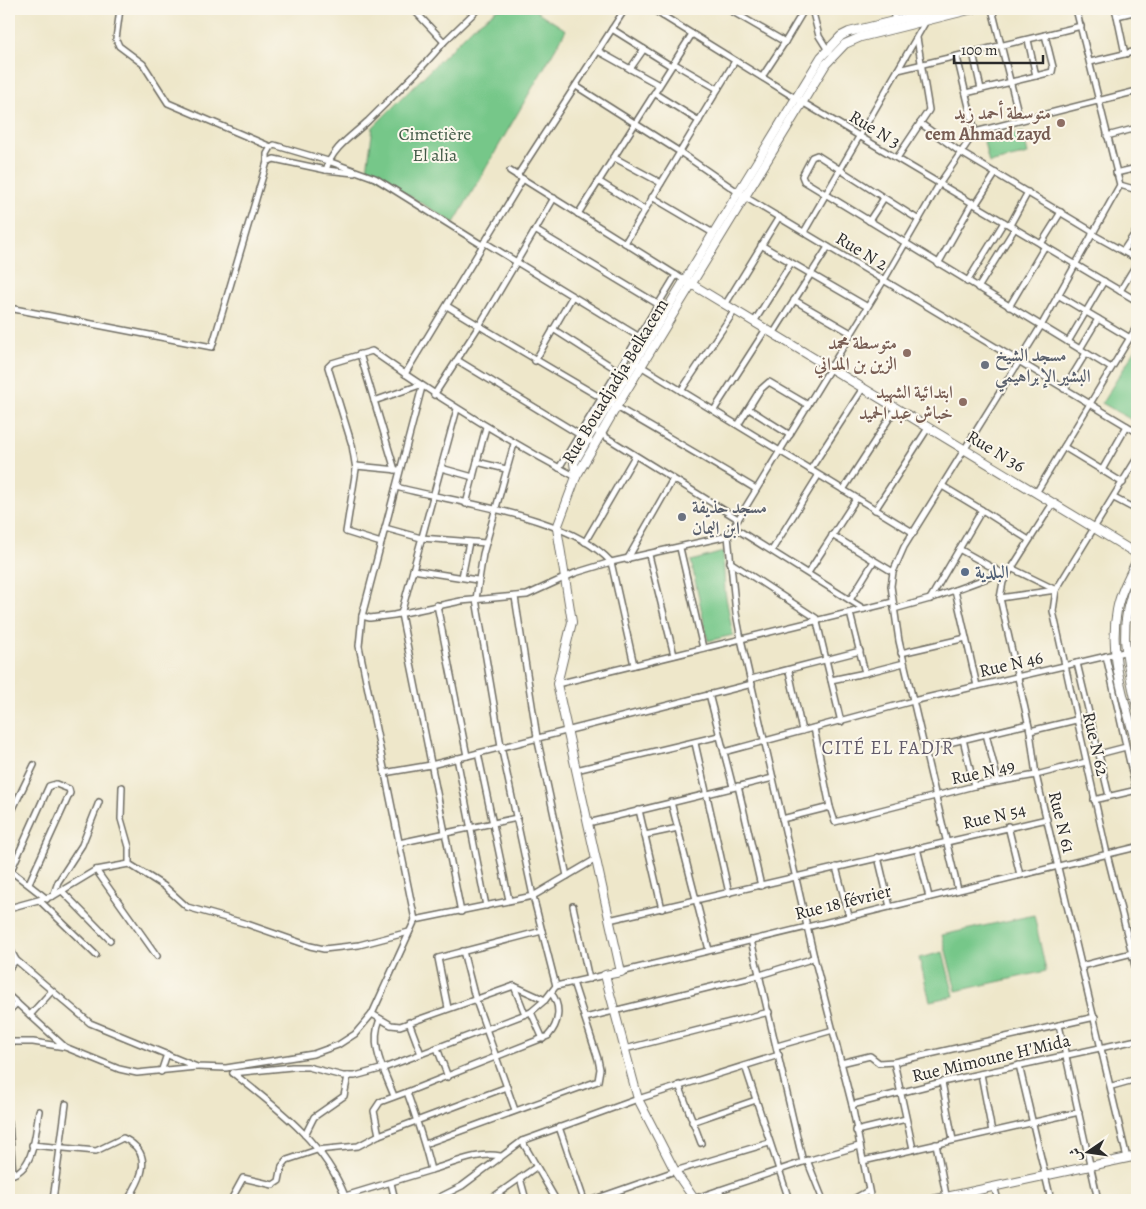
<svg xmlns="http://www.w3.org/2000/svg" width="1146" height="1209" viewBox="0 0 1146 1209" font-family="Alegreya,Amiri,serif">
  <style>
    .green { fill: #76c789; stroke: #50795a }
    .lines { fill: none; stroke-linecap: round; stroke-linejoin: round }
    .street-casing { stroke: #6f6d63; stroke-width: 8 }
    .secondary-casing { stroke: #6f6d63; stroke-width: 10 }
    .street { stroke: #fff; stroke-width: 5 }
    .secondary { stroke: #fff; stroke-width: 8 }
    .education-dot { fill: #8d6e63; stroke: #fbf7ec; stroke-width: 2 }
    .worship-dot { fill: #6b7280; stroke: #fbf7ec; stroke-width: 2 }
    .service-dot { fill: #5c6f8a; stroke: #fbf7ec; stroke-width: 2 }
    .labels { text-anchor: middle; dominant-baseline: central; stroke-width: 4; stroke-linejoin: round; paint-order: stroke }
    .education-label { font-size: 18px; font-weight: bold; fill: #785e54; stroke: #fbf7ec; text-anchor: end }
    .street-label { font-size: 18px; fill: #2b2b2b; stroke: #fbf7ec }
    .park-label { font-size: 18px; fill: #425a47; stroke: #fbf7ec }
    .worship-label { font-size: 18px; font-weight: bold; fill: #5b616d; stroke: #fbf7ec; text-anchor: start }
    .service-label { font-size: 18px; font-weight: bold; fill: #4e5e75; stroke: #fbf7ec; text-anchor: start }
    .neighbourhood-label { font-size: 19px; letter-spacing: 1px; fill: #625b6a; stroke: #fbf7ec }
  </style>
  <rect width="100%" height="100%" fill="#fbf7ec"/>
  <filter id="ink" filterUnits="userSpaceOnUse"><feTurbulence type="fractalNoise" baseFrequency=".02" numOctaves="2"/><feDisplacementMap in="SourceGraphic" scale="10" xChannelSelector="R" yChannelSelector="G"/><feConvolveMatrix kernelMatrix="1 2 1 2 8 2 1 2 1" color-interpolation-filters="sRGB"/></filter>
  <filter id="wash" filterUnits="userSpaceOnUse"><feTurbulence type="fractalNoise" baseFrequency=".0096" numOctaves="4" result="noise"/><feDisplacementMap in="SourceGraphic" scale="20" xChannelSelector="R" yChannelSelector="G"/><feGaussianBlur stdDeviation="1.12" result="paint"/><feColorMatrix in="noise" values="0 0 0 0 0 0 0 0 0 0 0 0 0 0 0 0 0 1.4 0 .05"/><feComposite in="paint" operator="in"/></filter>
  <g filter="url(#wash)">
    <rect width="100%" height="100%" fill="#eee7ca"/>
    <g class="green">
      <polygon points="498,9 533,9 566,30 454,223 367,170 373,127 472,28"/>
      <polygon points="1023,132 1028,154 989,163 984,142"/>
      <polygon points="1137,347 1137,423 1102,403"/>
      <polygon points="723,552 725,592 733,635 708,641 691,561"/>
      <polygon points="1034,915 1046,971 956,991 942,935"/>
      <polygon points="943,952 954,996 930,1001 919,958"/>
    </g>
  </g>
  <g filter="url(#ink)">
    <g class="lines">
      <g class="street-casing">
        <g id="street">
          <polyline points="120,9 116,39 119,46 143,64 168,103 271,147"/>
          <polyline points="413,9 444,42 478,9"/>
          <polyline points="652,9 797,99 1137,301"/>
          <polyline points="728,9 785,42 762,77"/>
          <polyline points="812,9 819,36 829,52"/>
          <polyline points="892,9 895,20"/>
          <polyline points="992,9 1020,120"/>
          <polyline points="1115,9 1117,16 1137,11"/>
          <polyline points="663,16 668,9"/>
          <polyline points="1117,16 1125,54"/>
          <polyline points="612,29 671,66"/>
          <polyline points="1028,40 1036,76"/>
          <polyline points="785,42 804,10"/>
          <polyline points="598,51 659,85"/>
          <polyline points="973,53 981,89"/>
          <polyline points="957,57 975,132"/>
          <polyline points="1090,62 1137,51"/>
          <polyline points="673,63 718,89"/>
          <polyline points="630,69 644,49"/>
          <polyline points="898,70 1045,35"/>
          <polyline points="576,86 680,152 745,197 1137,432"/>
          <polyline points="654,93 699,121"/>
          <polyline points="966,93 1052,72 1053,67 1045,35 1081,26"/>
          <polyline points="920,123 960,152 1093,232"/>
          <polyline points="1107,136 1137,128"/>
          <polyline points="613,157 661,183"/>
          <polyline points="897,158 929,110 917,38"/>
          <polyline points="267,162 274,159 326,170 354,173"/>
          <path d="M326 170C332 148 352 136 368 121 394 95 421 70 444 42"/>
          <polyline points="510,171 684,280"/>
          <polyline points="1116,173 1137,168"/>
          <polyline points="517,176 625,9"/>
          <polyline points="598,181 645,210"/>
          <polyline points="1120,185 1137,190"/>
          <polyline points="652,197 713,233"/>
          <polyline points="976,204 996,173"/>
          <polyline points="578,214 692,34"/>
          <polyline points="919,220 817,155 812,157 802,176 804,181 1111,368"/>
          <polyline points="869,221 884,198"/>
          <polyline points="1010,225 1028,192"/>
          <polyline points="535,230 666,309"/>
          <polyline points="804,232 926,21"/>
          <polyline points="1092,234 1137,259"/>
          <polyline points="484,242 646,341"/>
          <polyline points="625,243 735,61"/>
          <polyline points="1041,244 1061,212"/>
          <polyline points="761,245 866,306"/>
          <polyline points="1123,251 1137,230"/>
          <polyline points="938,264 973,202"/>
          <polyline points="967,282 1004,222"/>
          <polyline points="978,288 1015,228"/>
          <polyline points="1120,291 1137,263"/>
          <polyline points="1058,295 1130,338"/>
          <polyline points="794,300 851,333"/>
          <polyline points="725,305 779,217"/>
          <path d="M447 306C549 369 653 427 756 489"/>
          <polyline points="1009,307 1045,246"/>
          <polyline points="9,308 212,347 267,162 267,154 271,147 274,145 328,161 375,178 482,245"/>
          <polyline points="754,322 791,263"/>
          <polyline points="553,329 625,375"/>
          <polyline points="773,334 828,247"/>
          <polyline points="1068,342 1104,281"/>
          <polyline points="1080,349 1098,319"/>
          <polyline points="360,354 395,470"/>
          <polyline points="457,360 590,441"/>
          <polyline points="535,361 572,297"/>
          <polyline points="639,365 914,533"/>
          <polyline points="405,374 523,179"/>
          <polyline points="422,387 362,616 370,618 394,615 461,601 527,595 575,573 611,562 634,665"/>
          <polyline points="1064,389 1086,353"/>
          <polyline points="681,391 735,310"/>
          <polyline points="434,395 479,326 554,198"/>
          <polyline points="374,401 420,385"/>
          <polyline points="457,409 401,614 461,912"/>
          <polyline points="749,409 790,435"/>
          <polyline points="714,410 766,329"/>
          <polyline points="738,425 760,390 769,382 808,405"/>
          <polyline points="593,429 738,519"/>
          <polyline points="1064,447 1123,483"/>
          <polyline points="1137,458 1056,590 1053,611 1107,854 1137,974"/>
          <polyline points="477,462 506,469"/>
          <polyline points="356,466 398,470"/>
          <polyline points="441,468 473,477"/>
          <polyline points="559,468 676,275"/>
          <polyline points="810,470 863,388"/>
          <polyline points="1102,470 1127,426"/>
          <path d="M396 487C456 503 569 515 611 562L728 536"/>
          <polyline points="843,490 896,408"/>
          <polyline points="1036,493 1137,326"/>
          <polyline points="1114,498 1131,507 1137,505"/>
          <polyline points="1053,503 1003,582 1000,598 1030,731 1036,775 1127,1158"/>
          <polyline points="466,504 486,427"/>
          <polyline points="875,510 928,428"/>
          <polyline points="982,510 1029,540"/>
          <polyline points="733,527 864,609"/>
          <polyline points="385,528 421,538 486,543"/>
          <polyline points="832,535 893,572"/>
          <polyline points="585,542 635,456"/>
          <path d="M381 543 346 532 356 469 352 445 328 367 332 363 372 351C438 398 505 439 576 477"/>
          <polyline points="680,548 703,648"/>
          <polyline points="959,549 1002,573"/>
          <polyline points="772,550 818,476"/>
          <polyline points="649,555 674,655"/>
          <polyline points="627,560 673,479"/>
          <polyline points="730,562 816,618 841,722"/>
          <polyline points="1011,568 1056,590"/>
          <polyline points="413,570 477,580"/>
          <polyline points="808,573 856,499"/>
          <polyline points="462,577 469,542"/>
          <polyline points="955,590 977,686"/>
          <polyline points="515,597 537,737 567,876"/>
          <polyline points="1000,598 1056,590"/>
          <polyline points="930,599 982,510 944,487"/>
          <polyline points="850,600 874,561"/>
          <polyline points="437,605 467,756"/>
          <polyline points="894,609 930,599 1001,573"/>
          <polyline points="901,653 966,638"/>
          <polyline points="1106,656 1136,790"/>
          <polyline points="1077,663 1109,796"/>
          <polyline points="789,671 802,731"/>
          <polyline points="865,673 904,663"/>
          <polyline points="751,679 860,651"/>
          <polyline points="831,680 865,673 850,613"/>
          <polyline points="557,684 893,602"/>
          <polyline points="709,694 733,787"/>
          <polyline points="814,728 830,807 835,822 974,786 1036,775 1086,762"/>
          <polyline points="1030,731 1076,720"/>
          <polyline points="986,734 998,781"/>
          <polyline points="963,739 974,786"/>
          <polyline points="695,743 729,893"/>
          <polyline points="924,749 1028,724"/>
          <polyline points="724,752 913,701 1137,649"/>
          <polyline points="478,753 509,900"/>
          <polyline points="1099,754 1126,747"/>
          <polyline points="457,758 486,906"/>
          <polyline points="576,770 719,736"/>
          <polyline points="384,773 431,765 752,684"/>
          <polyline points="738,786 761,886"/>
          <polyline points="122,787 121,819 129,847 129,864"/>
          <polyline points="1094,800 1137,790"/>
          <polyline points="671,802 709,950"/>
          <polyline points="639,810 662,909"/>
          <polyline points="9,817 34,765"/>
          <polyline points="782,819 830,807"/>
          <polyline points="588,823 773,778"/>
          <polyline points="1008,826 1020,875"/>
          <polyline points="645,835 678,828"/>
          <polyline points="399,843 517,818"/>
          <polyline points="917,848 929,897"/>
          <polyline points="878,857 890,907"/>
          <polyline points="836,867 849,916"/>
          <polyline points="96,870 157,956"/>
          <polyline points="11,871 47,899"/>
          <polyline points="9,875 49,786 56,784 69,789 70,793 29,883"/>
          <polyline points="958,890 899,641 891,586 893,572 904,547 1041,326 1120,185 1076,9"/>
          <polyline points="63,892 110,940"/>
          <polyline points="53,896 58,882 82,845 99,802"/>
          <polyline points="40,901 96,955"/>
          <polyline points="573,906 589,979"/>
          <polyline points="9,908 53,896 96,870 129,864 164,886 187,907 247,924 310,946 324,949 359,945 409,932"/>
          <polyline points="415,920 533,896 596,859"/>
          <polyline points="609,920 1047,819"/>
          <polyline points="751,940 803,1162"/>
          <polyline points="9,947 16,960 90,1023 197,1067 226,1068 313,1054 338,1045 355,1034 372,1014 415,920 359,646 362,616"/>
          <polyline points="463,951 475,998 515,1110"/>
          <polyline points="1081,966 1132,953"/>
          <polyline points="9,968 16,960"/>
          <polyline points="621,972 1137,847"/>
          <polyline points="514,986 525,1014"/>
          <polyline points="556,986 605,975"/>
          <polyline points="9,996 65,1047 33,1042 9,1042"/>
          <polyline points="448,1008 438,958 542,931"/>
          <polyline points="9,1011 17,1003"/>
          <polyline points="531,1012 543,1039"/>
          <polyline points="372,1014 391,1025 400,1026 514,986 545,1000"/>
          <polyline points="30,1015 51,992"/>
          <polyline points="585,1018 760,975 808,960 814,957"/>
          <path d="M380 1019C369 1046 384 1070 394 1096"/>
          <polyline points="409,1022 421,1054"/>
          <polyline points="1059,1025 1098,1200"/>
          <polyline points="777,1046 833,1030"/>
          <polyline points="65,1047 119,1069 137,1073 196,1067"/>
          <polyline points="437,1048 448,1077"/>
          <polyline points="625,1049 769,1012"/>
          <polyline points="894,1062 913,1149"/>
          <polyline points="841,1063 870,1056 879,1063 894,1062 1095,1017"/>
          <polyline points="1019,1065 1051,1200"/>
          <polyline points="745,1066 789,1200"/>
          <polyline points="161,1072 167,1054"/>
          <polyline points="233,1073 292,1067 308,1067 343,1076 355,1076 384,1068 531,1012 545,1000 556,986 533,896 501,746 476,599 483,554 514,444"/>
          <path d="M233 1073C277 1108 324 1142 345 1196"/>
          <polyline points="981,1074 992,1132"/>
          <polyline points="942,1082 953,1140"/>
          <polyline points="679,1085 701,1143"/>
          <polyline points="1112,1086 1137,1079"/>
          <path d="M407 1092 548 1036C559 1024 562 1006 551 993"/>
          <polyline points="852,1105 942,1082 1137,1040"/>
          <polyline points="692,1122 756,1100"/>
          <polyline points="9,1123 13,1174"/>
          <polyline points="559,1127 584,1200"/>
          <polyline points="856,1131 906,1119"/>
          <polyline points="305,1135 314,1117 344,1096 348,1076"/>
          <polyline points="522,1141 556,1200"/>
          <polyline points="425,1144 598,1081 600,1069 598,1059 573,982"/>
          <polyline points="936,1144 947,1200"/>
          <path d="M32 1145 96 1151 123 1138C128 1140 132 1143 136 1147 151 1163 137 1185 128 1200"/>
          <polyline points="807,1160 823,1200"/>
          <polyline points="863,1161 1079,1112"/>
          <path d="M431 1170C452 1164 479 1151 500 1156"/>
          <path d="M9 1175C35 1171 35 1133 39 1111"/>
          <polyline points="520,1178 526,1200"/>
          <polyline points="391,1183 395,1200"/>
          <polyline points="994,1186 998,1200"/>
          <polyline points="719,1190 723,1200"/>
          <polyline points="53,1200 66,1104"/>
          <polyline points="231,1200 243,1178 273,1185 279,1181 282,1166 287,1160 317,1150 358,1146 379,1135"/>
          <path d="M332 1200 431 1170C425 1144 416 1118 407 1092L380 1102 374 1111 379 1135 507 1087"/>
          <polyline points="434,1200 462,1186 522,1141 638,1099 779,1055"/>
          <polyline points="489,1200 536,1167"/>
          <polyline points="592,1200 675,1171 769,1143"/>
          <polyline points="690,1200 803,1162 859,1146"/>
          <polyline points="852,1200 868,1191"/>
          <polyline points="871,1200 852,1105 814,957 741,639 736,613 728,536 884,280 940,183 975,132 1137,91"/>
        </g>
      </g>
      <g class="secondary-casing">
        <g id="secondary">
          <polyline points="688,282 1137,554"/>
          <polyline points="576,477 574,463 587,440 821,57 841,36 849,32 942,9"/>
          <path d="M1137 560C1129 576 1120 593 1117 610 1108 656 1126 704 1137 748"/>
          <path d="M1137 580C1116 626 1127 661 1137 707"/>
          <polyline points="695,1200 675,1171 638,1099 605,975 621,972 557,684 572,622 557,528 576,477 617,406 826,64 845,44 861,37 973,9"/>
          <polyline points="932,1200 1137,1156"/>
        </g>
      </g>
      <use href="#street" class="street"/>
      <use href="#secondary" class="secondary"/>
    </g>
  </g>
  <g class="education-dot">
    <circle cx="1061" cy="123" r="5"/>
    <circle cx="907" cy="353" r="5"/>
    <circle cx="963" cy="402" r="5"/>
  </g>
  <g class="worship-dot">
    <circle cx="985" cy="365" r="5"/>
    <circle cx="682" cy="517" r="5"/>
  </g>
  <circle class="service-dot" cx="965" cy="572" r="5"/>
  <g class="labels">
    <g class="education-label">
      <text x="1051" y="113">متوسطة أحمد زيد<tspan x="1051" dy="21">cem Ahmad zayd</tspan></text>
      <text x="897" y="343">متوسطة محمد<tspan x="897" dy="21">الزين بن المداني</tspan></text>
      <text x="953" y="392">ابتدائية الشهيد<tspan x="953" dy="21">خباش عبد الحميد</tspan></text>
    </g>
    <g class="street-label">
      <text transform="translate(875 129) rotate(31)">Rue N 3</text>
      <text transform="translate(862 251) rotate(31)">Rue N 2</text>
      <text transform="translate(615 381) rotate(-59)">Rue Bouadjadja Belkacem</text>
      <text transform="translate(996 451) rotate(31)">Rue N 36</text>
      <text transform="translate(1011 664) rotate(-13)">Rue N 46</text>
      <text transform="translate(1096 744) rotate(77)">Rue N 62</text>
      <text transform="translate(983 772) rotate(-12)">Rue N 49</text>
      <text transform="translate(994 816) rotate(-13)">Rue N 54</text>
      <text transform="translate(1062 822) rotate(76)">Rue N 61</text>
      <text transform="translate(843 902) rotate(-14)">Rue 18 février</text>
      <text transform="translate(991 1058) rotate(-13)">Rue Mimoune H'Mida</text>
    </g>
    <g class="park-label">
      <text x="435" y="134">Cimetière<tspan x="435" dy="21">El alia</tspan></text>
    </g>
    <g class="worship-label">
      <text x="995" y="355">مسجد الشيخ<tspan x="995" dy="21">البشير الإبراهيمي</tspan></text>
      <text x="692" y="507">مسجد حذيفة<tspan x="692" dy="21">ابن اليمان</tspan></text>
    </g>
    <g class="service-label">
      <text x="975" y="572">البلدية</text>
    </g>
    <g class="neighbourhood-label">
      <text x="888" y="748">CITÉ EL FADJR</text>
    </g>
  </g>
  <rect width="1146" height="1209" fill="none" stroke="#fbf7ec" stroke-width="30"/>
  <g transform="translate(1088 1152) rotate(257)" stroke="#fbf7ec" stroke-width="4" paint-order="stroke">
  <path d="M0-4L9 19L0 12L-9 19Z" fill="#2b2b2b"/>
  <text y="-8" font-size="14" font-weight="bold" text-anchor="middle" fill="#2b2b2b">ش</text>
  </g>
  <path d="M954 55v8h89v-8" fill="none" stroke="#2b2b2b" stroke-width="2.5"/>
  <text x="961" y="55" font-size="15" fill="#2b2b2b" stroke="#fbf7ec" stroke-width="4" paint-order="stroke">100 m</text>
</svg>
